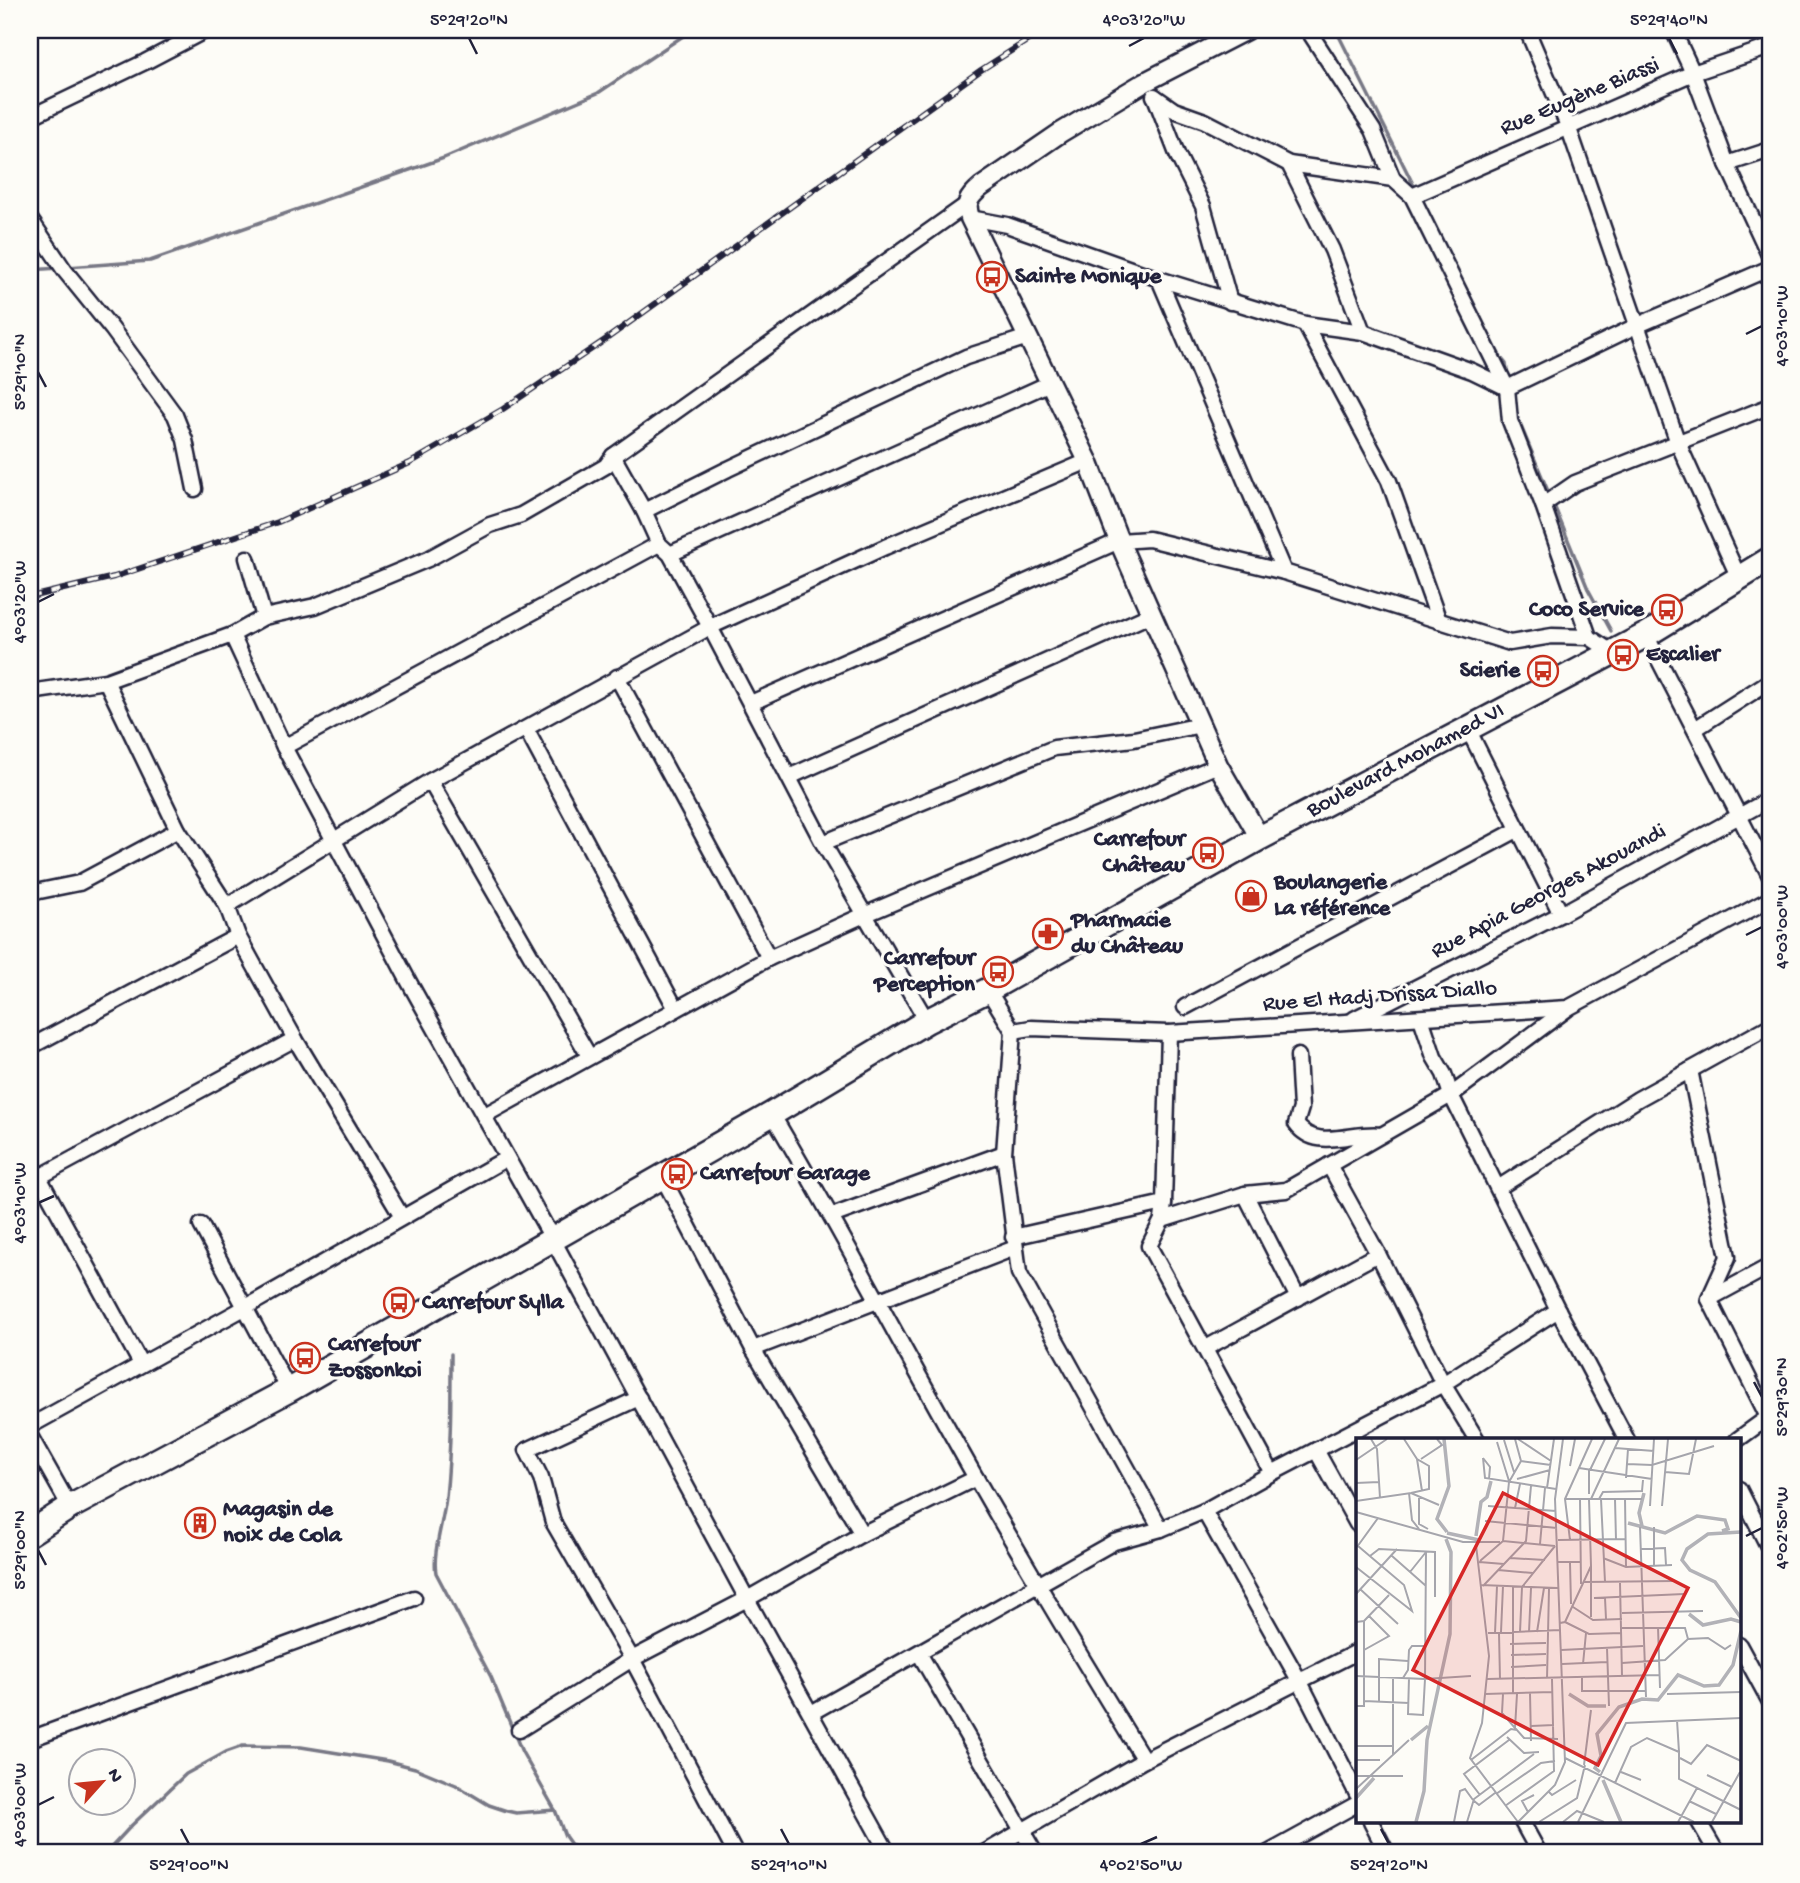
<svg xmlns="http://www.w3.org/2000/svg" width="1800" height="1883" viewBox="0 0 1800 1883" font-family="'Gochi Hand',sans-serif">
  <style>
    .lines { fill: none; stroke-linecap: round; stroke-linejoin: round }
    .stream { stroke: #787885; stroke-width: 3.5 }
    .minor-casing { stroke: #22223b; stroke-width: 19 }
    .tertiary-casing { stroke: #22223b; stroke-width: 23 }
    .primary-casing { stroke: #22223b; stroke-width: 28 }
    .minor { stroke: #fdfcf7; stroke-width: 14 }
    .tertiary { stroke: #fdfcf7; stroke-width: 18 }
    .primary { stroke: #fdfcf7; stroke-width: 23 }
    .rail-casing { stroke: #22223b; stroke-width: 6 }
    .rail { stroke: #fdfcf7; stroke-width: 3.5; stroke-dasharray: 10; stroke-linecap: butt }
    .ticks { fill: none; stroke: #22223b; stroke-width: 2.5 }
    .labels { text-anchor: middle; dominant-baseline: central; stroke-width: 6; stroke-linejoin: round; paint-order: stroke }
    .street-label { font-size: 23px; fill: #22223b; stroke: #fdfcf7 }
    .poi-label { font-size: 23px; font-weight: bold; fill: #22223b; stroke: #fdfcf7; text-anchor: start }
    .inset-river { fill: none; stroke: #b2b2b7; stroke-width: 3.5 }
    .inset-road { fill: none; stroke: #a5a5ac; stroke-width: 2 }
    .view { fill: #d62828; fill-opacity: 0.15; stroke: #d62828; stroke-width: 3.5 }
    .inset-edge { fill: none; stroke: #22223b; stroke-width: 3.5 }
    .neatline { fill: none; stroke: #22223b; stroke-width: 2.5 }
    .ticks-label { font-size: 18px; text-anchor: middle; fill: #22223b }
  </style>
  <rect width="100%" height="100%" fill="#fdfcf7"/>
  <filter id="ink" filterUnits="userSpaceOnUse"><feTurbulence type="fractalNoise" baseFrequency=".0143" numOctaves="2"/><feDisplacementMap in="SourceGraphic" scale="14" xChannelSelector="R" yChannelSelector="G"/><feConvolveMatrix kernelMatrix="1 2 1 2 8 2 1 2 1" color-interpolation-filters="sRGB"/></filter>
  <g filter="url(#ink)">
    <g class="lines">
      <g class="stream">
        <polyline points="1336,30 1416,190"/>
        <polyline points="67,267 150,261 444,158 598,93 692,30"/>
        <polyline points="30,270 59,268"/>
        <polyline points="1495,351 1506,364 1508,377"/>
        <polyline points="1515,412 1550,496"/>
        <polyline points="1553,503 1588,589 1611,631"/>
        <path d="M451 1354C451 1402 451 1449 446 1497 444 1519 432 1553 436 1573L491 1677 522 1752 555 1810"/>
        <polyline points="106,1853 132,1825 186,1774 226,1752 243,1746 301,1747 388,1761 415,1768 456,1785 489,1805 507,1811 516,1813 555,1810 565,1836 577,1853"/>
      </g>
      <g class="minor-casing">
        <g id="minor">
          <polyline points="1308,30 1373,130 1393,179"/>
          <polyline points="1527,30 1568,126 1678,443 1739,578"/>
          <polyline points="1673,30 1693,73 1727,164 1770,257"/>
          <polyline points="1154,96 1174,110 1205,121 1289,164 1393,179 1412,196 1507,388 1510,421 1543,505 1589,637 1612,652"/>
          <polyline points="1155,97 1177,154 1203,206 1230,302"/>
          <polyline points="30,117 145,62 206,30"/>
          <polyline points="1289,164 1332,250 1363,332"/>
          <polyline points="1727,164 1770,150"/>
          <polyline points="1412,196 1693,73 1770,47"/>
          <polyline points="970,218 1007,225 1159,279 1305,324 1363,332 1472,371 1507,388 1636,326 1770,268"/>
          <polyline points="30,219 65,271 112,329 175,415 185,440 195,489"/>
          <polyline points="1159,279 1284,572"/>
          <polyline points="1305,324 1389,481 1439,621"/>
          <polyline points="613,456 644,511 659,544 670,554 710,627 823,843 927,1021"/>
          <polyline points="1543,505 1575,483 1770,406"/>
          <polyline points="644,511 728,469 966,357 1028,337"/>
          <polyline points="670,554 1050,383"/>
          <polyline points="247,558 264,617"/>
          <polyline points="232,635 284,747 409,982 552,1238 747,1599 888,1853"/>
          <polyline points="1646,635 1770,876"/>
          <polyline points="617,677 769,958"/>
          <polyline points="106,681 178,830 227,906 238,936 295,1039 402,1217"/>
          <polyline points="30,692 106,681 232,635 264,617 315,606 428,559 490,525 521,515 606,466 613,456 966,205"/>
          <polyline points="751,703 1119,541 1149,539 1284,572 1510,643 1552,636 1589,637"/>
          <polyline points="526,729 676,1009"/>
          <polyline points="1468,729 1561,914"/>
          <polyline points="1695,729 1770,681"/>
          <polyline points="284,747 659,544"/>
          <polyline points="789,777 1152,614"/>
          <polyline points="430,781 589,1056"/>
          <polyline points="823,843 1054,748 1134,739 1201,725"/>
          <polyline points="30,893 79,883 178,830"/>
          <polyline points="227,906 430,781 710,627 885,547 1088,461"/>
          <polyline points="988,990 1013,1031 1031,1028 1169,1033 1568,1008 1770,899"/>
          <polyline points="1185,1007 1517,830"/>
          <polyline points="1421,1018 1434,1057 1444,1074 1451,1095 1558,1310 1627,1440"/>
          <polyline points="1354,1019 1561,914 1770,799"/>
          <polyline points="1013,1031 1004,1153 1019,1273 1161,1529"/>
          <polyline points="1169,1033 1164,1203 1162,1220 1149,1246 1272,1473"/>
          <polyline points="30,1047 238,936"/>
          <path d="M1298 1056 1301 1108 1296 1124C1316 1152 1352 1131 1381 1135"/>
          <polyline points="1690,1070 1728,1257 1709,1299 1770,1421"/>
          <path d="M772 1114C843 1233 907 1357 976 1478 1030 1573 1087 1667 1144 1760"/>
          <polyline points="485,1115 769,958 864,915 1218,765"/>
          <polyline points="1329,1165 1378,1254 1443,1384 1477,1440"/>
          <polyline points="662,1176 753,1349 862,1534"/>
          <polyline points="39,1177 141,1364"/>
          <polyline points="30,1182 295,1039"/>
          <polyline points="1498,1188 1638,1099 1770,1026"/>
          <polyline points="1245,1194 1298,1298"/>
          <polyline points="832,1216 1004,1153"/>
          <polyline points="1162,1220 1245,1194 1286,1190 1451,1095 1567,1009"/>
          <polyline points="201,1225 289,1390"/>
          <polyline points="1013,1237 1164,1203"/>
          <polyline points="1709,1299 1770,1266"/>
          <polyline points="1206,1348 1378,1254"/>
          <polyline points="753,1349 1015,1248"/>
          <polyline points="639,1398 527,1450 541,1478 553,1522 632,1659 735,1853"/>
          <polyline points="30,1426 246,1307 507,1158"/>
          <polyline points="30,1436 70,1507"/>
          <polyline points="1737,1440 1770,1416"/>
          <polyline points="1316,1450 1357,1524"/>
          <polyline points="1739,1489 1770,1550"/>
          <polyline points="1204,1511 1300,1682 1357,1794"/>
          <polyline points="1739,1645 1770,1702"/>
          <polyline points="919,1653 1035,1853"/>
          <polyline points="811,1713 1114,1542 1161,1529 1204,1511 1272,1473 1443,1384 1558,1310"/>
          <polyline points="519,1730 632,1659 747,1599 862,1534 976,1478"/>
          <polyline points="30,1739 414,1598"/>
          <polyline points="1371,1822 1387,1853"/>
          <polyline points="1522,1822 1539,1853"/>
          <polyline points="1699,1822 1717,1853"/>
          <polyline points="984,1853 1144,1760 1357,1652"/>
          <polyline points="1268,1853 1357,1804"/>
        </g>
      </g>
      <g class="tertiary-casing">
        <path id="tertiary" d="M1246 30 1145 82 1060 133 981 187C968 198 965 203 970 218L1088 461 1119 541 1218 765 1260 838"/>
      </g>
      <g class="primary-casing">
        <polyline id="primary" points="30,1533 70,1507 289,1390 772,1114 927,1021 988,990 1260,838 1646,635 1770,559"/>
      </g>
      <use href="#minor" class="minor"/>
      <use href="#tertiary" class="tertiary"/>
      <use href="#primary" class="primary"/>
      <g class="rail-casing">
        <polyline id="rail" points="30,597 114,577 278,522 410,463 503,409 605,340 981,70 1044,30"/>
      </g>
      <use href="#rail" class="rail"/>
    </g>
  </g>
  <path class="ticks" d="M469 38 477 54M1669 38 1677 54M1129 46 1144 38M1746 334 1762 326M38 372 46 387M38 602 54 594M1746 935 1762 927M38 1203 54 1196M1754 1382 1762 1397M1746 1536 1762 1528M38 1550 46 1565M38 1805 54 1797M181 1829 189 1844M781 1829 789 1844M1381 1829 1389 1844M1141 1844 1157 1837"/>
  <defs>
    <g id="bus-ring" transform="scale(1.575)"><circle r="9.5" fill="#fdfcf7" stroke="#c8321e" stroke-width="1.5"/><path d="M-5-6H5V4H4V6H2V4H-2V6H-4V4H-5ZM-3.5-4V0h7V-4ZM-3.5 1.2v1.5H-2V1.2ZM2 1.2v1.5H3.5V1.2Z" fill="#c8321e"/></g>
    <g id="shop-ring" transform="scale(1.575)"><circle r="9.5" fill="#fdfcf7" stroke="#c8321e" stroke-width="1.5"/><path d="M-5-2.5h2.3a2.7 3.5 0 0 1 5.4 0H5L5.5 6h-11ZM-1.5-2.5h3a1.5 2.3 0 0 0-3 0Z" fill="#c8321e"/></g>
    <g id="pharmacy-ring" transform="scale(1.575)"><circle r="9.5" fill="#fdfcf7" stroke="#c8321e" stroke-width="1.5"/><path d="M-2-6h4v4h4v4h-4v4h-4v-4h-4v-4h4Z" fill="#c8321e"/></g>
    <g id="building-ring" transform="scale(1.575)"><circle r="9.5" fill="#fdfcf7" stroke="#c8321e" stroke-width="1.5"/><path d="M-4-6H4V6H1V3H-1V6H-4ZM-2.5-4.3h1.7v1.8h-1.7ZM.8-4.3h1.7v1.8H.8ZM-2.5-1h1.7V.8h-1.7ZM.8-1h1.7V.8H.8Z" fill="#c8321e"/></g>
  </defs>
  <g fill-rule="evenodd">
    <use href="#bus-ring" x="992" y="277"/>
    <use href="#bus-ring" x="1667" y="610"/>
    <use href="#bus-ring" x="1623" y="655"/>
    <use href="#bus-ring" x="1543" y="671"/>
    <use href="#bus-ring" x="1208" y="853"/>
    <use href="#shop-ring" x="1251" y="896"/>
    <use href="#pharmacy-ring" x="1048" y="934"/>
    <use href="#bus-ring" x="998" y="972"/>
    <use href="#bus-ring" x="677" y="1174"/>
    <use href="#bus-ring" x="399" y="1303"/>
    <use href="#bus-ring" x="305" y="1358"/>
    <use href="#building-ring" x="200" y="1523"/>
  </g>
  <g class="labels">
    <g class="street-label">
      <text transform="translate(1580 97) rotate(-23)">Rue Eugène Biassi</text>
      <text transform="translate(1406 761) rotate(-28)">Boulevard Mohamed VI</text>
      <text transform="translate(1549 892) rotate(-28)">Rue Apia Georges Akouandi</text>
      <text transform="translate(1380 997) rotate(-4)">Rue El Hadj Drissa Diallo</text>
    </g>
    <g class="poi-label">
      <text x="1015" y="277">Sainte Monique</text>
      <text x="1644" y="610" text-anchor="end">Coco Service</text>
      <text x="1646" y="655">Escalier</text>
      <text x="1520" y="671" text-anchor="end">Scierie</text>
      <text x="1185" y="840" text-anchor="end">Carrefour<tspan x="1185" dy="26">Château</tspan></text>
      <text x="1274" y="883">Boulangerie<tspan x="1274" dy="26">La référence</tspan></text>
      <text x="1071" y="921">Pharmacie<tspan x="1071" dy="26">du Château</tspan></text>
      <text x="975" y="959" text-anchor="end">Carrefour<tspan x="975" dy="26">Perception</tspan></text>
      <text x="700" y="1174">Carrefour Garage</text>
      <text x="422" y="1303">Carrefour Sylla</text>
      <text x="328" y="1345">Carrefour<tspan x="328" dy="26">Zossonkoi</tspan></text>
      <text x="223" y="1510">Magasin de<tspan x="223" dy="26">noix de Cola</tspan></text>
    </g>
  </g>
  <g transform="translate(1356 1438)">
    <rect width="385" height="385" fill="#fdfcf7"/>
    <path class="inset-river" d="M88 1 93 48 81 81 91 94M272 85 309 95 341 78 369 82 372 91 366 93M286 88 283 75 288 55M385 94 352 96 331 111 326 122 334 132 359 144 385 180M91 95 123 102M120 98 125 64 131 59 135 43M333 176 347 187 375 181 385 184M213 256 232 268H250M55 302 72 288M244 334 239 330 245 318 241 296 263 269 286 261 302 262 322 237 348 248 363 247 377 227 385 193M247 342 265 384M0 360 18 340M60 384 68 353 71 302 94 196 95 114 90 101"/>
    <path class="inset-road" d="M15 1 21 11 24 60M48 1 61 21 73 28V51L55 55M159 1 165 23 195 27M162 1 195 23M148 2 158 34M141 4 153 43M259 10 298 13M127 20 129 40 200 51M127 20 134 29 133 41M61 21 66 53M65 21 86 7 81 1M0 22 31 1M271 26 296 27 358 8M214 28 219 1M223 30 296 41M234 32 249 1M309 34 333 36 340 1M270 40 272 11M161 41 194 32M0 45 23 44M191 50 198 1M53 55 56 82 63 91M233 56V32M63 58V86L72 91M269 60 270 129M209 61H286M224 61 225 146M235 61 263 1M243 61 247 54 286 53 287 42M245 61 249 144M259 61 260 102M0 63 55 55 83 67M132 68 200 73M294 68 298 1M306 68 312 1M159 70 164 46M0 74 107 104H144M129 83 201 90M284 89 290 259M202 102 270 101M214 102 209 61 236 1M147 103 153 44 165 23M184 106 189 50M120 107 133 218 126 285 114 320 162 384M1 109 22 80M285 111 309 110 310 127M70 114 69 241 115 238M14 118 23 111 79 114V159M36 118 70 148M154 120 189 122M247 120 270 129 316 127M124 123 147 103 199 108M123 124 148 126M202 124H225M214 125 215 166M235 128V179M298 128V89M0 129 56 173 48 147 2 108M142 132 177 135M54 134 70 114M228 144 319 143M264 145 266 238M125 147 202 150M127 148 170 103 175 48M157 148V255M4 151 42 186M0 156 41 111M238 160 328 156M249 160 250 181M217 169 237 182 266 181M266 175 347 173M0 184 8 183 33 157M209 184 233 196 266 195M204 185 209 184 235 128 233 61M302 189 304 250M266 190H329L332 201M145 194 147 148M164 194 166 149 199 108M173 194 175 150M181 194 188 150M132 195 204 192M139 195 141 148M143 195 144 242M154 206 190 205M251 210 253 268M8 212 33 198 13 178M205 212 287 208M155 217 190 216M266 225 309 222 332 201 352 200 369 211 375 207M206 226 251 224M227 226 230 195M155 229 190 227M0 238 69 241 67 277 52 276 53 240M37 240V317M47 240 52 232 53 212 56 208H70M226 240V253H290M131 241 304 237M191 241 193 151M174 255 175 303M129 256 197 254M147 256 146 275 159 290M161 256 159 290 168 300 202 301M311 256 385 254M8 263 53 265M23 263V221L52 223M0 268H8V183M321 282 323 314M175 288 198 287M151 299 168 315 183 314M0 308H37M209 320 338 384M324 320 335 326 351 307 385 323M0 322H24M115 322 155 291 161 292M228 327 235 272M265 334 285 342M351 337 376 349M0 338H47M259 345 275 309 291 300 323 314V341L385 372M0 351 53 302M193 354 196 357 220 342M140 356 185 325 199 323M124 357 108 336 153 302M117 362 123 367 139 355M333 363 360 376M149 368 198 333 196 241M172 374 166 363 178 357M98 384 104 353 109 351 117 362M111 384 118 361 178 316M162 384 199 347 209 324 199 61 207 1M183 384 221 360 229 327M207 384 221 373 248 384M222 384 270 285 385 280M322 384 341 350M356 384 384 334"/>
    <path class="view" d="M147 55 332 150 242 327 57 232Z"/>
    <rect width="385" height="385" class="inset-edge"/>
  </g>
  <rect width="1800" height="1883" fill="none" stroke="#fdfcf7" stroke-width="77"/>
  <g transform="translate(102 1782) rotate(63)"><circle r="33" fill="#fdfcf7" stroke="#a5a5ac" stroke-width="2"/>
  <path d="M0-5L12 26L0 18L-12 26Z" fill="#c8321e"/>
  <text y="-10" font-size="19" font-weight="bold" text-anchor="middle" fill="#22223b">N</text>
  </g>
  <rect x="38" y="38" width="1724" height="1806" class="neatline"/>
  <g class="ticks-label">
    <text x="469" y="25">5°29'20"N</text>
    <text x="1144" y="25">4°03'20"W</text>
    <text x="1669" y="25">5°29'40"N</text>
    <text transform="translate(1781 326) rotate(-90)" y="6">4°03'10"W</text>
    <text transform="translate(19 372) rotate(-90)" y="6">5°29'10"N</text>
    <text transform="translate(19 602) rotate(-90)" y="6">4°03'20"W</text>
    <text transform="translate(1781 927) rotate(-90)" y="6">4°03'00"W</text>
    <text transform="translate(19 1203) rotate(-90)" y="6">4°03'10"W</text>
    <text transform="translate(1781 1397) rotate(-90)" y="6">5°29'30"N</text>
    <text transform="translate(1781 1528) rotate(-90)" y="6">4°02'50"W</text>
    <text transform="translate(19 1550) rotate(-90)" y="6">5°29'00"N</text>
    <text transform="translate(19 1805) rotate(-90)" y="6">4°03'00"W</text>
    <text x="189" y="1870">5°29'00"N</text>
    <text x="789" y="1870">5°29'10"N</text>
    <text x="1141" y="1870">4°02'50"W</text>
    <text x="1389" y="1870">5°29'20"N</text>
  </g>
</svg>
